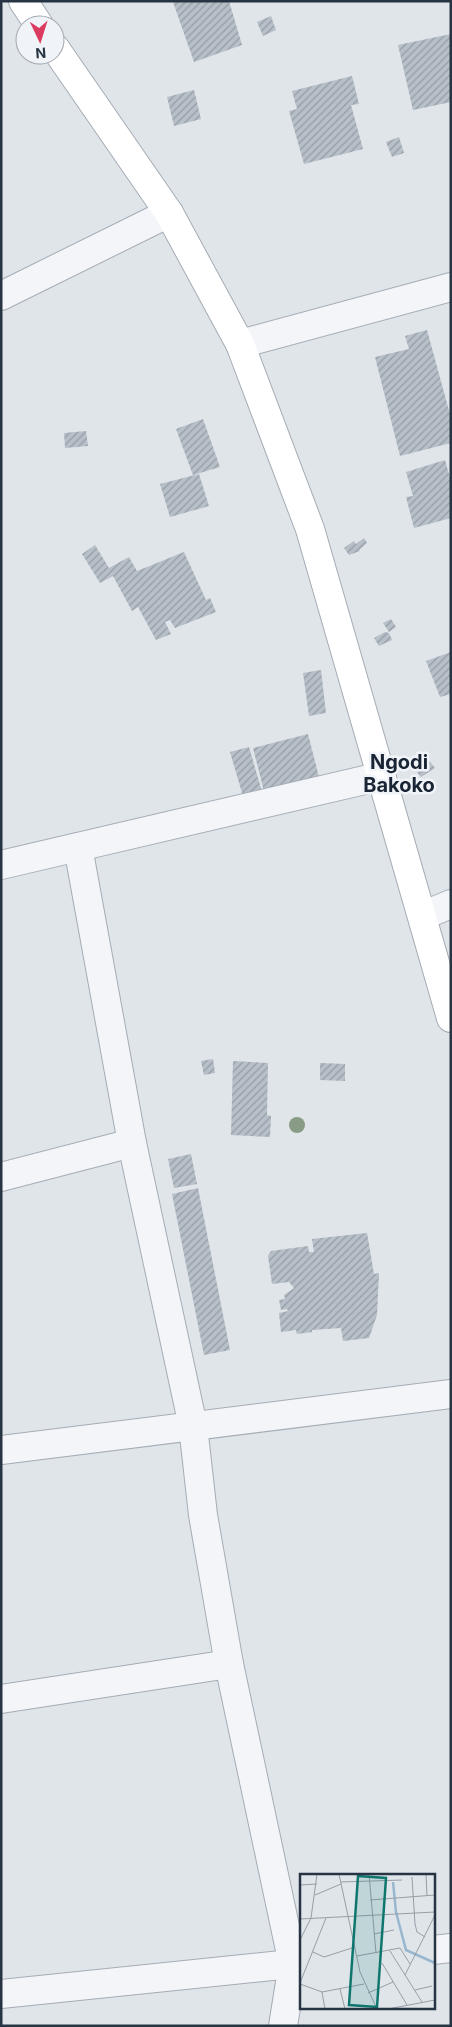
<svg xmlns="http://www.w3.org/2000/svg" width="452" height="2027" viewBox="0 0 452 2027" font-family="Inter,sans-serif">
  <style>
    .building { fill: url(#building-hatch) }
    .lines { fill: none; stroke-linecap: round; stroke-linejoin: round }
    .street-casing { stroke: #a5acb5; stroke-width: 30 }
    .secondary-casing { stroke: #a5acb5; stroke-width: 30 }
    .street { stroke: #f3f5f8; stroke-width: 28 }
    .secondary { stroke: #fff; stroke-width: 28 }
    .tree { fill: #889c85 }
    .labels { text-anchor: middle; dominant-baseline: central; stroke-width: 5; stroke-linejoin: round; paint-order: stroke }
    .quarter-label { font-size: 20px; font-weight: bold; fill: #192534; stroke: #f0f4f8 }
    .inset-river { fill: none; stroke: #98b7ce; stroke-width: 2.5 }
    .inset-road { fill: none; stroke: #969ea7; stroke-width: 1 }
    .view { fill: #0f766e; fill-opacity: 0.15; stroke: #0f766e; stroke-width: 2.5 }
    .inset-edge { fill: none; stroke: #273443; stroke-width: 2.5 }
  </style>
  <defs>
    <pattern id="building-hatch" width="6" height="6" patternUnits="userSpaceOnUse" patternTransform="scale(1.25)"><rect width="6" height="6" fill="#b7bfc8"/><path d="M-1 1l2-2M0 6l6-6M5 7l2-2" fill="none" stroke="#959ca4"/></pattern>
  </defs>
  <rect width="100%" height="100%" fill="#e0e5ea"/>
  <g class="building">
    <polygon points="229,1 242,45 194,62 173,2"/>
    <polygon points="271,16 276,30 263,36 257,22"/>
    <polygon points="451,34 451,102 413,110 398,45"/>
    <polygon points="352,76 359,104 351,105 363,149 304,164 289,111 297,109 292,91"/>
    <polygon points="194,90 201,119 174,126 167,97"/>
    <polygon points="399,137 404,153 392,157 386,142"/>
    <polygon points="427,330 451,418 451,443 400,456 375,357 409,349 405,336"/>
    <polygon points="203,419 220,467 193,475 176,429"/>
    <polygon points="86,431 88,446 65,448 64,433"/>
    <polygon points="445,460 451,481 451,518 414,528 406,497 413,496 406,472"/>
    <polygon points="199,474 209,506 170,517 160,484"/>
    <polygon points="364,538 367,543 359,550 360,551 349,555 344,548 354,541 356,544"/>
    <polygon points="95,545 109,568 129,557 137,571 184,552 206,600 210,598 216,612 175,628 170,620 165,622 171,634 156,640 138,607 132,611 113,576 100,583 82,554"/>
    <polygon points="391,619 396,627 389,632 383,623"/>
    <polygon points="385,632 389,633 392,640 379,646 374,638"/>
    <polygon points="451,652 451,694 440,697 426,661"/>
    <polygon points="321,670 326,713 309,716 303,673"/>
    <polygon points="308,734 319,777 264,791 253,748"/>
    <polygon points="249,747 262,792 245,803 230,752"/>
    <polygon points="426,757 435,768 421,777 413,767"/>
    <polygon points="213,1059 215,1073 204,1075 201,1061"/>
    <polygon points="233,1061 268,1063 267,1115 271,1116 270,1137 231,1135"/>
    <polygon points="320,1063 345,1064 345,1081 320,1080"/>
    <polygon points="191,1154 197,1184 174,1188 168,1159"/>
    <polygon points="198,1188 230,1350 204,1355 172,1194"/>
    <polygon points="367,1233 374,1274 379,1273 377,1315 369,1338 343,1341 341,1328 312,1330 312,1332 297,1334 296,1330 281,1332 279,1313 288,1311 287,1309 281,1310 279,1300 285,1299 284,1295 294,1288 289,1282 272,1284 268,1256 271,1251 308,1246 309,1252 314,1252 312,1239"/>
  </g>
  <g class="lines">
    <g class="street-casing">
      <g id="street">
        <polyline points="1,296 169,213"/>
        <polyline points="240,344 451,287"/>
        <polyline points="78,847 132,1143 193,1426 203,1515 229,1664 293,1964 283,2026"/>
        <polyline points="1,865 382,776"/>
        <polyline points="422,916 451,904"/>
        <polyline points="1,1177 132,1143"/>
        <polyline points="1,1450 451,1394"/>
        <polyline points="1,1699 229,1664"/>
        <polyline points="433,1950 451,1948"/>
        <polyline points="1,1994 301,1963"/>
      </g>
    </g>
    <g class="secondary-casing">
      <g id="secondary">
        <polyline points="23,1 39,25"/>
        <polyline points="55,48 169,213 240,344 310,529 451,1018"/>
      </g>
    </g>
    <use href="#street" class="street"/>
    <use href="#secondary" class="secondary"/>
  </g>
  <circle class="tree" cx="297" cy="1125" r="8"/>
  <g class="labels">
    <g class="quarter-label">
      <text x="399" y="762">Ngodi<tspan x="399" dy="23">Bakoko</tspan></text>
    </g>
  </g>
  <g transform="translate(300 1874)">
    <rect width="135" height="135" fill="#e0e5ea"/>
    <path class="inset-river" d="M93 8 96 38 106 76 135 89"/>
    <path class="inset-road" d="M39 0 60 98 77 135M69 0 76 79M126 0 127 22M112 3 115 50 117 58 125 63M41 8 102 6M0 11 17 10M15 21 41 10M70 26 135 21M0 45 135 38M74 60 94 56M0 66 11 44 17 0M90 77 122 128M13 78 24 83 55 73M57 82 100 74 110 90M82 89 107 131M105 101 135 41M0 109 26 44M0 110 22 118 25 135M40 115 45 135M115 116 132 112M22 118 64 110M68 119 93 108M88 135 135 126"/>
    <path class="view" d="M58 2 86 4 77 133 49 131Z"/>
    <rect width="135" height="135" class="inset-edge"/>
  </g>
  <rect width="452" height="2027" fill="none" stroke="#273443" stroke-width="5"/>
  <g transform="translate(40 40) rotate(176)"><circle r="24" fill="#f0f4f8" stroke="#a0a7b0"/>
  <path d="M0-4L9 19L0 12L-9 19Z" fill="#db3a61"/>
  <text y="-8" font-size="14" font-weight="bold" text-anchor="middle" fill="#273443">N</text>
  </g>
</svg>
